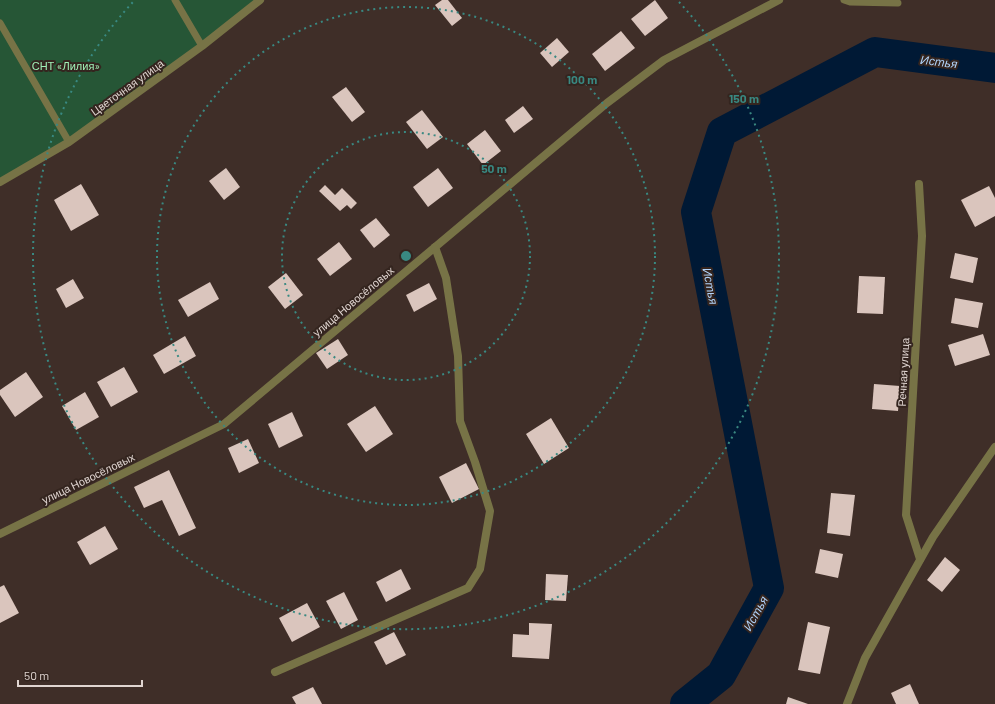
<svg xmlns="http://www.w3.org/2000/svg" width="995" height="704" viewBox="0 0 995 704" font-family="Barlow,sans-serif">
  <style>
    .green { fill: #265636 }
    .lines { fill: none; stroke-linecap: round; stroke-linejoin: round }
    .river { stroke: #001935; stroke-width: 30 }
    .building { fill: #dac5bd }
    .service { stroke: #777346; stroke-width: 7 }
    .minor { stroke: #777346; stroke-width: 8 }
    .ring { fill: none; stroke: #398982; stroke-width: 2; stroke-dasharray: 2 4 }
    .labels { text-anchor: middle; dominant-baseline: central; stroke-width: 4; stroke-linejoin: round; paint-order: stroke }
    .park-label { font-size: 11px; fill: #a0f0b7; stroke: #34251f }
    .street-label { font-size: 11px; fill: #e0d5d1; stroke: #34251f }
    .water-label { font-size: 12px; font-style: italic; fill: #b1d4fb; stroke: #34251f }
    .centre { fill: #398982; stroke: #34251f; stroke-width: 2 }
    .ring-label { font-size: 12px; text-anchor: middle; font-weight: bold; fill: #398982; stroke: #34251f; stroke-width: 4; stroke-linejoin: round; paint-order: stroke }
  </style>
  <rect width="100%" height="100%" fill="#3f2e28"/>
  <polygon class="green" points="0,0 261,0 98,121 0,182"/>
  <g class="lines">
    <polyline class="river" points="685,704 721,675 769,588 696,212 722,132 875,52 995,68"/>
  </g>
  <g class="building">
    <polygon points="442,0 448,0 462,18 452,26 435,5"/>
    <polygon points="655,0 668,18 645,36 631,19"/>
    <polygon points="621,31 635,48 605,71 592,54"/>
    <polygon points="557,38 569,52 552,67 540,53"/>
    <polygon points="346,87 365,112 352,122 332,97"/>
    <polygon points="523,106 533,119 514,133 505,120"/>
    <polygon points="422,110 443,137 427,149 406,122"/>
    <polygon points="485,130 501,151 483,165 467,144"/>
    <polygon points="226,168 240,187 224,200 209,181"/>
    <polygon points="438,168 453,188 428,207 413,187"/>
    <polygon points="81,184 99,215 71,231 54,200"/>
    <polygon points="325,185 335,195 342,188 357,203 351,209 347,205 340,211 319,191"/>
    <polygon points="989,186 995,198 995,216 975,227 961,200"/>
    <polygon points="376,218 390,235 374,248 360,230"/>
    <polygon points="339,242 352,259 330,276 317,259"/>
    <polygon points="955,253 978,258 973,283 950,278"/>
    <polygon points="286,273 303,295 285,309 268,287"/>
    <polygon points="859,276 885,277 883,314 857,313"/>
    <polygon points="73,279 84,298 66,308 56,289"/>
    <polygon points="210,282 219,299 188,317 178,300"/>
    <polygon points="429,283 437,299 414,312 406,295"/>
    <polygon points="955,298 983,303 978,328 951,323"/>
    <polygon points="983,334 990,355 955,366 948,345"/>
    <polygon points="185,336 196,356 164,374 153,355"/>
    <polygon points="338,339 348,355 327,369 316,353"/>
    <polygon points="124,367 138,392 111,407 97,382"/>
    <polygon points="26,372 43,397 15,417 0,395 0,390"/>
    <polygon points="874,384 900,386 898,411 872,409"/>
    <polygon points="85,392 99,417 76,430 62,406"/>
    <polygon points="375,406 393,434 366,452 347,424"/>
    <polygon points="292,412 303,436 279,448 268,424"/>
    <polygon points="551,418 569,448 544,464 526,434"/>
    <polygon points="248,439 259,463 239,473 228,448"/>
    <polygon points="466,463 479,489 452,503 439,477"/>
    <polygon points="169,470 196,528 179,536 162,500 144,508 134,487"/>
    <polygon points="831,493 855,495 850,536 827,533"/>
    <polygon points="105,526 118,549 90,565 77,542"/>
    <polygon points="820,549 843,554 838,578 815,573"/>
    <polygon points="945,557 960,570 942,592 927,580"/>
    <polygon points="401,569 411,589 386,602 376,582"/>
    <polygon points="546,574 568,575 566,601 545,600"/>
    <polygon points="4,585 19,613 0,623 0,587"/>
    <polygon points="344,592 358,620 341,629 326,601"/>
    <polygon points="307,603 320,627 292,642 279,618"/>
    <polygon points="808,622 830,627 820,674 798,670"/>
    <polygon points="529,623 552,624 549,659 512,657 513,634 529,635"/>
    <polygon points="394,632 406,655 386,665 374,642"/>
    <polygon points="910,684 919,704 896,704 891,693"/>
    <polygon points="313,687 322,704 296,704 292,697"/>
    <polygon points="788,697 808,704 786,704"/>
  </g>
  <g class="lines">
    <g class="service">
      <polyline points="175,0 202,46"/>
      <polyline points="844,0 850,2 898,3"/>
      <polyline points="0,23 69,142"/>
    </g>
    <g class="minor">
      <polyline points="0,182 69,142 202,46 260,0"/>
      <polyline points="919,184 922,236 906,515 920,559"/>
      <polyline points="0,534 224,424 607,103 664,60 779,0"/>
      <polyline points="275,672 468,588 480,569 490,511 475,462 460,421 458,356 446,278 435,247"/>
      <polyline points="847,704 865,658 933,537 995,447"/>
    </g>
  </g>
  <g class="ring">
    <circle cx="406" cy="256" r="124"/>
    <circle cx="406" cy="256" r="249"/>
    <path d="M679 2A373 373 0 1 1 133 2"/>
  </g>
  <g class="labels">
    <g class="park-label">
      <text x="66" y="65">СНТ «Лилия»</text>
    </g>
    <g class="street-label">
      <text transform="translate(127 87) rotate(-36)">Цветочная улица</text>
      <text transform="translate(353 301) rotate(-40)">улица Новосёловых</text>
      <text transform="translate(903 372) rotate(-87)">Речная улица</text>
      <text transform="translate(88 478) rotate(-26)">улица Новосёловых</text>
    </g>
    <g class="water-label">
      <text transform="translate(939 61) rotate(7)">Истья</text>
      <text transform="translate(711 286) rotate(79)">Истья</text>
      <text transform="translate(755 613) rotate(-61)">Истья</text>
    </g>
  </g>
  <circle cx="406" cy="256" r="6" class="centre"/>
  <g class="ring-label">
    <text x="582" y="84">100 m</text>
    <text x="744" y="103">150 m</text>
    <text x="494" y="173">50 m</text>
  </g>
  <path d="M18 680v6h124v-6" fill="none" stroke="#e0d5d1" stroke-width="2"/>
  <text x="24" y="680" font-size="12" fill="#e0d5d1" stroke="#34251f" stroke-width="3" paint-order="stroke">50 m</text>
</svg>
